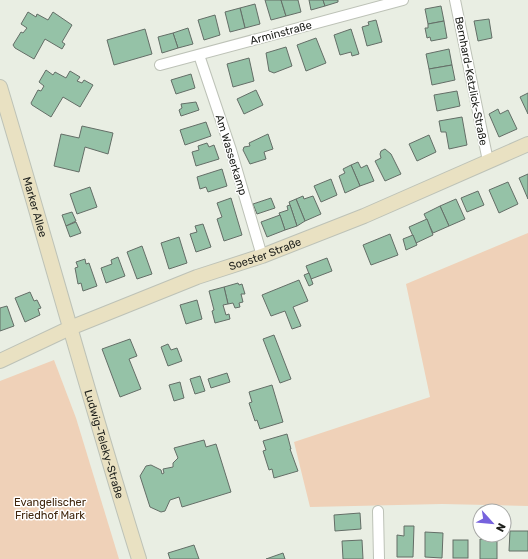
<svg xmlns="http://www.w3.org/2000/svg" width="528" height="559" viewBox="0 0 528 559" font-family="Rubik,sans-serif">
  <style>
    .green { fill: #efd1b8 }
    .building { fill: #95c2a7; stroke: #646e67 }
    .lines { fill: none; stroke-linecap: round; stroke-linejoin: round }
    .street-casing { stroke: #bdc2b7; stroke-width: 12 }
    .secondary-casing { stroke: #bdc2b7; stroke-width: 16 }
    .street { stroke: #fff; stroke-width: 10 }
    .secondary { stroke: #e9e1c2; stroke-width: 14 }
    .labels { text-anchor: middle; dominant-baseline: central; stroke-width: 3; stroke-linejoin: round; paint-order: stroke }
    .street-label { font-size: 11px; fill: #20221e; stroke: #fff }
    .park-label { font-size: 11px; fill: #40260d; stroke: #fff }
  </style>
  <rect width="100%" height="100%" fill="#e9eee3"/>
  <g class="green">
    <polygon points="528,233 528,506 442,504 310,507 294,442 430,397 406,284"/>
    <polygon points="54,360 76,418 119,559 0,559 0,381"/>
  </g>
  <g class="building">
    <polygon points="265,0 281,0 286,16 271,20"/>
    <polygon points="281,0 298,0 301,12 286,16"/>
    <polygon points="309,0 323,0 325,6 311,10"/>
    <polygon points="323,0 338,0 338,2 325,6"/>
    <polygon points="255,4 260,24 245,28 240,8"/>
    <polygon points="441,6 444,21 428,24 425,9"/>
    <polygon points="240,8 245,28 230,32 225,12"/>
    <polygon points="28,12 36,17 37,14 48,20 53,12 72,25 62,42 65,44 62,49 45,39 34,59 15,48 13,45 21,32 23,33 27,28 21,24"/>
    <polygon points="215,15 220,35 204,40 198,20"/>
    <polygon points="489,19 492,38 478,41 474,21"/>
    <polygon points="376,20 382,42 367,46 362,27 369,25 368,22"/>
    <polygon points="444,21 447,38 431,41 430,37 427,38 425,28 428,28 428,24"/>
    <polygon points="188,28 193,44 178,48 173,33"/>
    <polygon points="145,29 152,54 114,65 107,40"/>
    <polygon points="351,29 359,54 352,56 351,52 340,55 334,35"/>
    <polygon points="173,33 178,48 162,53 158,37"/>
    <polygon points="316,38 326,63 306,71 297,45"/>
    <polygon points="286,47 292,66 274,73 269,71 266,53"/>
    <polygon points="449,49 452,65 429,69 426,54"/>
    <polygon points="249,58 254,81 233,87 227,64"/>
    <polygon points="452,65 455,80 432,85 429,69"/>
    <polygon points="46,70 53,75 55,72 66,78 70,71 80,77 77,81 82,83 84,80 93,85 80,107 63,97 51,117 32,105 31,103 38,90 41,91 44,86 39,82"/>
    <polygon points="191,74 195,88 176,94 171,80"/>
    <polygon points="256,90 263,105 244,114 237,99"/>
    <polygon points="457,91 460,106 437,111 434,95"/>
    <polygon points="528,93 528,114 520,97"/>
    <polygon points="196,102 199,110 181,116 179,110 182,108 181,104"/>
    <polygon points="498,109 500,114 508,110 517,129 499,137 489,114"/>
    <polygon points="462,117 467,145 449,149 446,132 441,132 439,121"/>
    <polygon points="206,122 211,136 185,145 180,130"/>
    <polygon points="82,126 113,133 108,154 85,147 79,172 54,166 61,134 79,138"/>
    <polygon points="268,134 273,149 264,152 266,159 250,164 243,150 244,147 250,146 249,143"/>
    <polygon points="429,135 436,152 417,161 409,144"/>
    <polygon points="207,143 209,147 214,145 219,159 196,166 192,152 199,150 198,146"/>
    <polygon points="385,149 391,154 401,174 385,181 375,161 381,158 380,154 381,151"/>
    <polygon points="358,162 361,168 367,165 374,181 360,186 351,165"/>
    <polygon points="351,165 360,186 345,193 339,176 345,173 343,169"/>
    <polygon points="222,169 227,186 208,192 206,187 200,189 197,177"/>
    <polygon points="528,174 528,199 519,178"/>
    <polygon points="331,179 337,195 321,202 314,186"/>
    <polygon points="508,182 518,204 499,213 489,190"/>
    <polygon points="90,187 97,207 77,214 70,194"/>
    <polygon points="478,191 484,205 467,212 461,198"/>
    <polygon points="303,196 304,199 313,196 321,214 305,221 296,199"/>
    <polygon points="231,198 242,235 224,241 217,219 222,217 217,203"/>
    <polygon points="271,198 275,208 257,214 253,204"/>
    <polygon points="296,199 305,221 297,226 289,202"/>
    <polygon points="456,199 465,219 449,226 440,206"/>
    <polygon points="290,205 297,226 285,230 279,213 288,210 287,206"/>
    <polygon points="440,206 449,226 433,233 424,214"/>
    <polygon points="72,212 76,221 66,226 62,215"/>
    <polygon points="280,215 285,230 267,237 261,222"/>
    <polygon points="427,219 433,235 416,243 409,227"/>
    <polygon points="76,222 81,233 70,237 66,226"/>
    <polygon points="203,224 211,247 196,252 190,234 197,232 195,226"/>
    <polygon points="390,234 398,255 371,265 363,245"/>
    <polygon points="413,235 417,245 406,250 403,239"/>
    <polygon points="179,237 187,263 169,269 161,243"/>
    <polygon points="142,246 152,274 137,279 127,252"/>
    <polygon points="118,257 125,276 106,283 101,268 112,264 111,260"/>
    <polygon points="327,258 332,271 311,279 306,266"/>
    <polygon points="85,259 86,264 89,263 97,286 83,291 81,283 78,284 75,268 78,267 76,262"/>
    <polygon points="309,273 313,284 309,286 304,275"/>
    <polygon points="299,280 308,301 293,307 301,326 292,329 285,311 271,316 262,295"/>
    <polygon points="238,283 239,285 242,284 245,294 241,294 243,302 239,303 240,307 235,308 233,303 228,304 224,287"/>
    <polygon points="224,287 228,304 223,305 226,315 229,314 230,319 215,323 212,311 214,310 209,291"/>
    <polygon points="30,292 34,301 37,300 41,308 38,309 40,315 25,322 15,298"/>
    <polygon points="197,300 202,319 186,324 180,305"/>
    <polygon points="7,306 14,326 0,331 0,308"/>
    <polygon points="274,335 291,379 280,383 263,339"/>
    <polygon points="130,339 137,356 129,359 141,389 120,397 102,349"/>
    <polygon points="168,344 171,350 177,348 182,361 168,366 161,347"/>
    <polygon points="227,373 230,382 211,388 208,379"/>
    <polygon points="200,376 205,391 195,394 190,379"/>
    <polygon points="180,382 184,398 174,401 169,385"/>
    <polygon points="272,385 283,422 260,429 257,420 255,421 249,403 252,402 249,392"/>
    <polygon points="287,434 291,449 290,449 298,471 274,478 272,469 269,470 263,451 266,450 263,441"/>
    <polygon points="204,440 206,447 216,444 231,492 182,507 179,497 170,500 165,511 161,512 150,507 140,476 146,466 151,465 161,470 162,474 164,473 163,469 173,467 173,463 178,458 174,448"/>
    <polygon points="360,513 361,529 335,531 334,515"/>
    <polygon points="404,526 414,526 413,557 397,557 397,535 404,536"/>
    <polygon points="510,531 528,531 528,551 509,551"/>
    <polygon points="425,532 443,533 442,558 425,557"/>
    <polygon points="480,539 497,540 497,559 480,559"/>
    <polygon points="362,540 363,559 343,559 342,541"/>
    <rect x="453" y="540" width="15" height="18"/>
    <polygon points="194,545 199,559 170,559 168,553"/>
    <polygon points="283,553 285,559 266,559"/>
  </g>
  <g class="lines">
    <g class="street-casing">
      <g id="street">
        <polyline points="455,0 488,161"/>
        <polyline points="199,55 231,150 262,256"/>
        <polyline points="160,65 403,0"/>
        <polyline points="378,511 379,559"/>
      </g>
    </g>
    <g class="secondary-casing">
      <g id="secondary">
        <path id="s1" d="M0 87C47 244 90 402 139 559"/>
        <path id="s2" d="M0 361 70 328 197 277 262 256 364 216 528 144"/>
      </g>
    </g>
    <use href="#street" class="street"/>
    <use href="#secondary" class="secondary"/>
  </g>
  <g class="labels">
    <g class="street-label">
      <text transform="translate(281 33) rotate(-15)">Arminstraße</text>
      <text transform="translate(471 81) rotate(79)">Bernhard-Ketzlick-Straße</text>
      <text transform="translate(231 155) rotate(73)">Am Wasserkamp</text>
      <text stroke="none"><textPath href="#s1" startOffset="125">Marker Allee</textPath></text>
      <text stroke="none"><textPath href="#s2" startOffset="286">Soester Straße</textPath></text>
      <text stroke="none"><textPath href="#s1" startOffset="372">Ludwig-Teleky-Straße</textPath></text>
    </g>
    <g class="park-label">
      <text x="50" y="502">Evangelischer<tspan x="50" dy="13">Friedhof Mark</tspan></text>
    </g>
  </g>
  <g transform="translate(492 523) rotate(117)"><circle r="19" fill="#ffffff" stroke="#a6a7a5"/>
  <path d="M0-3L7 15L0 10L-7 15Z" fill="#7662dd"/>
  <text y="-6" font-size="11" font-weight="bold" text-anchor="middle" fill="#20221e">N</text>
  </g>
</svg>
